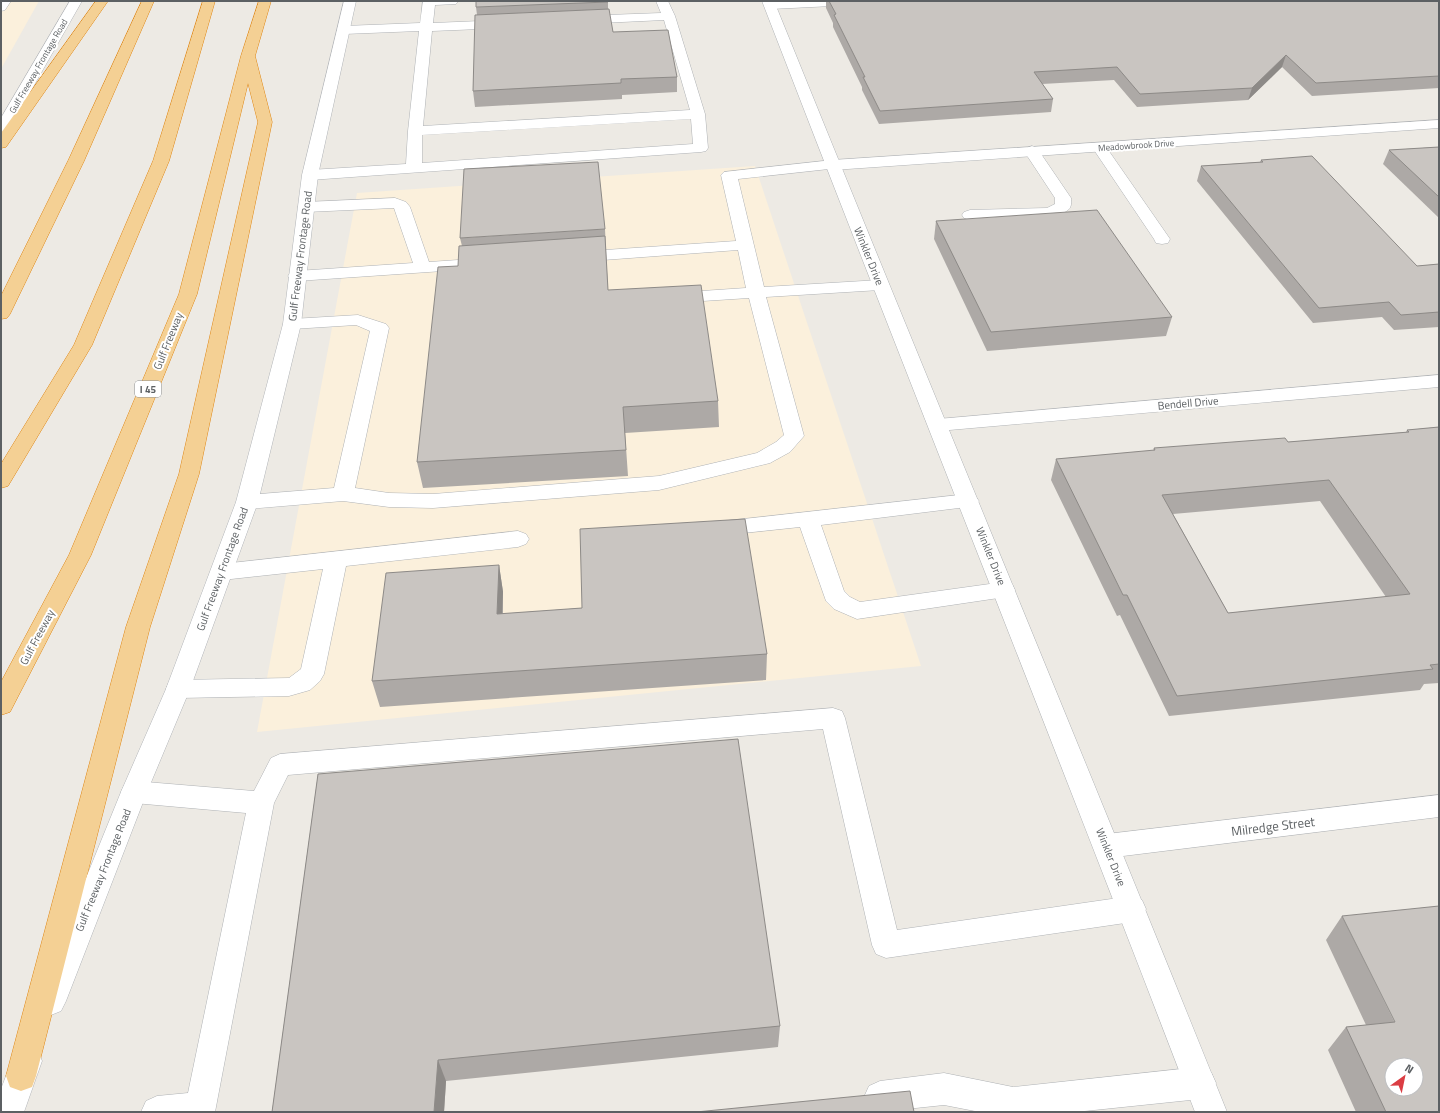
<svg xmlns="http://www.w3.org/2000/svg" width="1440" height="1113" viewBox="0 0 1440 1113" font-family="'Titillium Web',sans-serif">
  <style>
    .commercial { fill: #fbf0dc }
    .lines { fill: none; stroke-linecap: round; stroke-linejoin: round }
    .service-casing { stroke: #afb2b5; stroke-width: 1 }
    .minor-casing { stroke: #afb2b5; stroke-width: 1 }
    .tertiary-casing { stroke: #afb2b5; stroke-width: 1 }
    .secondary-casing { stroke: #b1b4b8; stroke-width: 1 }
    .motorway-casing { stroke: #df8613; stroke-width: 1 }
    .service { fill: #fff; fill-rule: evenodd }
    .minor { fill: #fff; fill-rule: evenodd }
    .tertiary { fill: #fff; fill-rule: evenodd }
    .secondary { fill: #fff; fill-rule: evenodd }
    .motorway { fill: #f4d094; fill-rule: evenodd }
    .wall { fill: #ada9a6; fill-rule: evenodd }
    .shaded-wall { fill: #8d8a87 }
    .building { fill: #c9c5c1; stroke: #8d8a87; fill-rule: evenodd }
    .labels { text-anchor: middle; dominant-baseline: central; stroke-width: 4; stroke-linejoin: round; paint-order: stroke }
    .far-street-label { font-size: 9px; fill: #5c6063; stroke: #fff }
    .shield { fill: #fff; stroke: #8d9092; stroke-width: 1 }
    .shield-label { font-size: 10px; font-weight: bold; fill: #5c6063 }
    .street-label { font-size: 11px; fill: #5c6063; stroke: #fff }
    .near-street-label { font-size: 13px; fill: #5c6063; stroke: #fff }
  </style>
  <rect width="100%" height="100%" fill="#edeae4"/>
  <g class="commercial">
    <polygon points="1,1 39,1 1,69"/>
    <polygon points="755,166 921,666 257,732 357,193"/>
  </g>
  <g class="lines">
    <g class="service-casing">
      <g id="service">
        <polygon points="1,1 11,1 5,10 1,11"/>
        <path d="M423 1H458L456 4 435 5 433 23 504 20 509 21 510 24 509 27 504 28 432 31 423 126 690 110 664 20 580 24 575 23 574 20 575 17 580 16 661 13 656 1H668L675 16 705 114 708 148 706 151 701 152 310 180 305 178 302 175 305 172 310 170 406 164 408 131 419 31 344 34 339 33 338 30 339 27 344 26 420 23ZM691 119 693 144 422 163V135Z"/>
        <polygon points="1099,143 1104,144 1170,239 1168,243 1162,244 1156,243 1154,239 1092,147 1094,144"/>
        <path d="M1032 146 1037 148 1071 198C1071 202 1072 207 1068 210 1052 223 993 219 970 220L964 218 962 215 964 212 970 210 1047 208 1055 204V198L1024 151 1027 148Z"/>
        <polygon points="833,160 838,162 841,165 838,168 738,179 764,287 880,280 886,281 889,285 886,289 880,290 766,297 804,436 790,452 770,463 659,490 433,508 389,507 343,501 247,509 240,507 236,502 240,497 247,495 334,488 370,331 356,325 292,329 286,328 283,324 286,320 292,319 358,315 386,324 389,328 355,488 389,493 433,494 659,476 757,453 776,442 784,435 749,298 672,303 666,302 663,298 666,294 672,293 746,288 738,250 576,262 570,261 568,257 570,253 576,252 736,241 721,175 724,172"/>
        <polygon points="395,198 406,202 410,207 429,262 487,258 493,259 495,263 493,267 487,268 297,281 291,280 288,276 291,272 297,271 413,263 394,208 306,212 300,210 298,207 300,204 306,202"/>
        <polygon points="968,494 975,496 979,501 975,506 821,525 844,591 850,597 860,602 1004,582 1012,584 1015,590 1012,596 857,619 834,609 826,601 800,527 716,536 708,534 705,529 708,524 716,522"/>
        <polygon points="518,531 526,534 529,539 526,544 518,547 346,566 324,674 320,681 310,690 289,696 178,698 169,696 166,689 169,682 178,680 289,678 301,669 323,569 222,580 214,578 211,572 214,566 222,564"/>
        <polygon points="833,708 842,711 845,718 897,930 1132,896 1142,900 1146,909 1142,918 1132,922 886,958 876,954 872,945 823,729 288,775 274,803 215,1112 141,1112 146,1101 157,1096 188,1093 246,813 134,803 125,800 121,792 125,784 134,781 254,791 271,758 280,754"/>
        <polygon points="1200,1067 1211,1072 1216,1083 1211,1094 1200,1099 1075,1112 980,1112 944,1105 878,1112 869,1108 864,1097 869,1086 880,1081 944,1073 1013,1087"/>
      </g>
    </g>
    <g class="minor-casing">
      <g id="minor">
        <polygon points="776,1 859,1 857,4 853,5 771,9 767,8 765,5 767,2"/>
        <polygon points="1439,120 1439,128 833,170 828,168 825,165 828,162 833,160"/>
        <polygon points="1439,375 1439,387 938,431 931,429 928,425 931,421 938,419"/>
        <polygon points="1439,795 1439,817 1107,858 1097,854 1094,846 1097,838 1107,834"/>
      </g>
    </g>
    <g class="tertiary-casing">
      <path id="tertiary" d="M762 1H774C924 372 1078 741 1227 1112H1195C1053 741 905 372 762 1Z"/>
    </g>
    <g class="secondary-casing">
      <g id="secondary">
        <polygon points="70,1 82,1 8,131 6,134 1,135 1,118"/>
        <polygon points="344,1 356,1 318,175 301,324 258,502 190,689 147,792 66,1001 61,1011 51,1015 41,1011 36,1001 121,792 166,689 236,502 283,324 302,175"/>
        <polygon points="27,1046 38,1050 42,1061 24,1112 1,1112 1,1089 16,1050"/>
      </g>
    </g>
    <g class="motorway-casing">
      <g id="motorway">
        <polygon points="96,1 108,1 6,147 1,148 1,133"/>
        <polygon points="142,1 154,1 84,161 10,314 7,318 1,319 1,296 68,161"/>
        <polygon points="203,1 215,1 169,161 92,345 8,486 1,488 1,464 74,345 153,161"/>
        <polygon points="259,1 271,1 255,56 272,122 199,474 150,627 36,1076 32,1087 21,1091 10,1087 6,1076 126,627 179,474 258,122 248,83 197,294 91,555 10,712 1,715 1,682 69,555 179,294 241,56"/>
      </g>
    </g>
    <use href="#service" class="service"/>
    <use href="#minor" class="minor"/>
    <use href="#tertiary" class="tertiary"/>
    <use href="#secondary" class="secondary"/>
    <use href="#motorway" class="motorway"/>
  </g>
  <g class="wall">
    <polygon points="608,1 608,9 613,32 677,77 677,92 622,95 622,99 475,107 473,91 477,15 476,7"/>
    <polygon points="826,1 1439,1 1439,88 1312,96 1282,67 1248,100 1137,107 1114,80 1042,84 1053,99 1051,112 879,124 862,90 862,87 833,27 833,23 826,8"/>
    <polygon points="1439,147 1439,218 1383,164 1389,150"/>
    <polygon points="1261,160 1417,266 1439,264 1439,327 1394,330 1382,317 1313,323 1197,181 1201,166 1260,162"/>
    <polygon points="936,221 1172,317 1166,336 987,351 934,239"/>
    <polygon points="605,229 608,290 718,401 719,427 625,433 628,476 423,488 417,462 458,266 462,246 460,238"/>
    <path d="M1439 427V683L1424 684 1420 690 1169 716 1120 615 1117 616 1051 480 1056 459 1153 451 1154 448 1288 442 1406 432 1407 430ZM1320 501 1386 597 1228 613 1173 514Z"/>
    <polygon points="499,565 503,592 503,614 582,608 767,654 766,680 380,707 372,681"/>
    <polygon points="318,774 780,1026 778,1047 446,1081 444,1112 272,1112"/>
    <polygon points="1342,916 1439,1112 1356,1112 1328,1050 1346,1027 1366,1025 1326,940"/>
  </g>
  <g class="shaded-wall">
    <polygon points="1286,55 1282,67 1248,100 1252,88"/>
    <polygon points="499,565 503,592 501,640 497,614"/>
    <polygon points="438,1060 446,1081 444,1112 434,1112"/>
  </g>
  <g class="building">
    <polygon points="476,1 608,1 608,2 476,7"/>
    <polygon points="829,1 1439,1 1439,76 1316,83 1286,55 1252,88 1140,94 1117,67 1034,72 1053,99 880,111 863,77 865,77 834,15 836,14"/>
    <polygon points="609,9 613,32 668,30 677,77 621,79 621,83 473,91 475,15"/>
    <polygon points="1439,147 1439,197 1389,150"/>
    <polygon points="1312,156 1417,266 1439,264 1439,312 1401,315 1389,302 1319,308 1201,166 1263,162 1261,160"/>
    <polygon points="598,162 605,229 460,238 464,169"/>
    <polygon points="1097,210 1172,317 991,332 936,221"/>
    <polygon points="605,236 608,290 701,285 718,401 623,407 626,450 417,462 438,267 458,266 459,246"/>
    <path d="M1439 427V664L1430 665 1433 669 1177 696 1127 595H1123L1056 459 1155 450 1154 448 1285 438 1288 442 1409 432 1407 430ZM1329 480 1410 594 1228 613 1162 495Z"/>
    <polygon points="745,519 767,654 372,681 386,573 499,565 497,614 582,608 580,529"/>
    <polygon points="738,739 780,1026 438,1060 434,1112 272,1112 318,774"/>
    <path d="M1439 906V1112H1386L1346 1027 1395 1022 1342 916ZM1392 1065H1416V1089H1392Z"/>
    <polygon points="910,1091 914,1112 696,1112"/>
  </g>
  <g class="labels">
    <g class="far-street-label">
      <text transform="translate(38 66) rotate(-60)">Gulf Freeway Frontage Road</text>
      <text transform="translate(1136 145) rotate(-4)">Meadowbrook Drive</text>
    </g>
    <rect class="shield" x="135" y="381" width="26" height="16" rx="3"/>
    <g class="shield-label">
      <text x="148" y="389">I 45</text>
    </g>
    <g class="street-label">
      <text transform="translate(300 256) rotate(-83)">Gulf Freeway Frontage Road</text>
      <text transform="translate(869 256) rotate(68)">Winkler Drive</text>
      <text transform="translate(168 341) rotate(-68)">Gulf Freeway</text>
      <text transform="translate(1188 403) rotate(-5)">Bendell Drive</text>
      <text transform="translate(991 556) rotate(68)">Winkler Drive</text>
      <text transform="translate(222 569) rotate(-70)">Gulf Freeway Frontage Road</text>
      <text transform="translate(37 637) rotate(-62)">Gulf Freeway</text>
      <text transform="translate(1111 857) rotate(68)">Winkler Drive</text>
      <text transform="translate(103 870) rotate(-68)">Gulf Freeway Frontage Road</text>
    </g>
    <g class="near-street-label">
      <text transform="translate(1273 826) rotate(-7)">Milredge Street</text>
    </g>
  </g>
  <rect width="1440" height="1113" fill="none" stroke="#5c6063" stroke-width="4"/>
  <g transform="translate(1404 1077) rotate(33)"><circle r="19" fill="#ffffff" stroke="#bebfc1"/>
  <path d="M0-3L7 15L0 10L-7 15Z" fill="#db3d43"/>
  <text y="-6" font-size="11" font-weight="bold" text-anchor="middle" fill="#5c6063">N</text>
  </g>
</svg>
